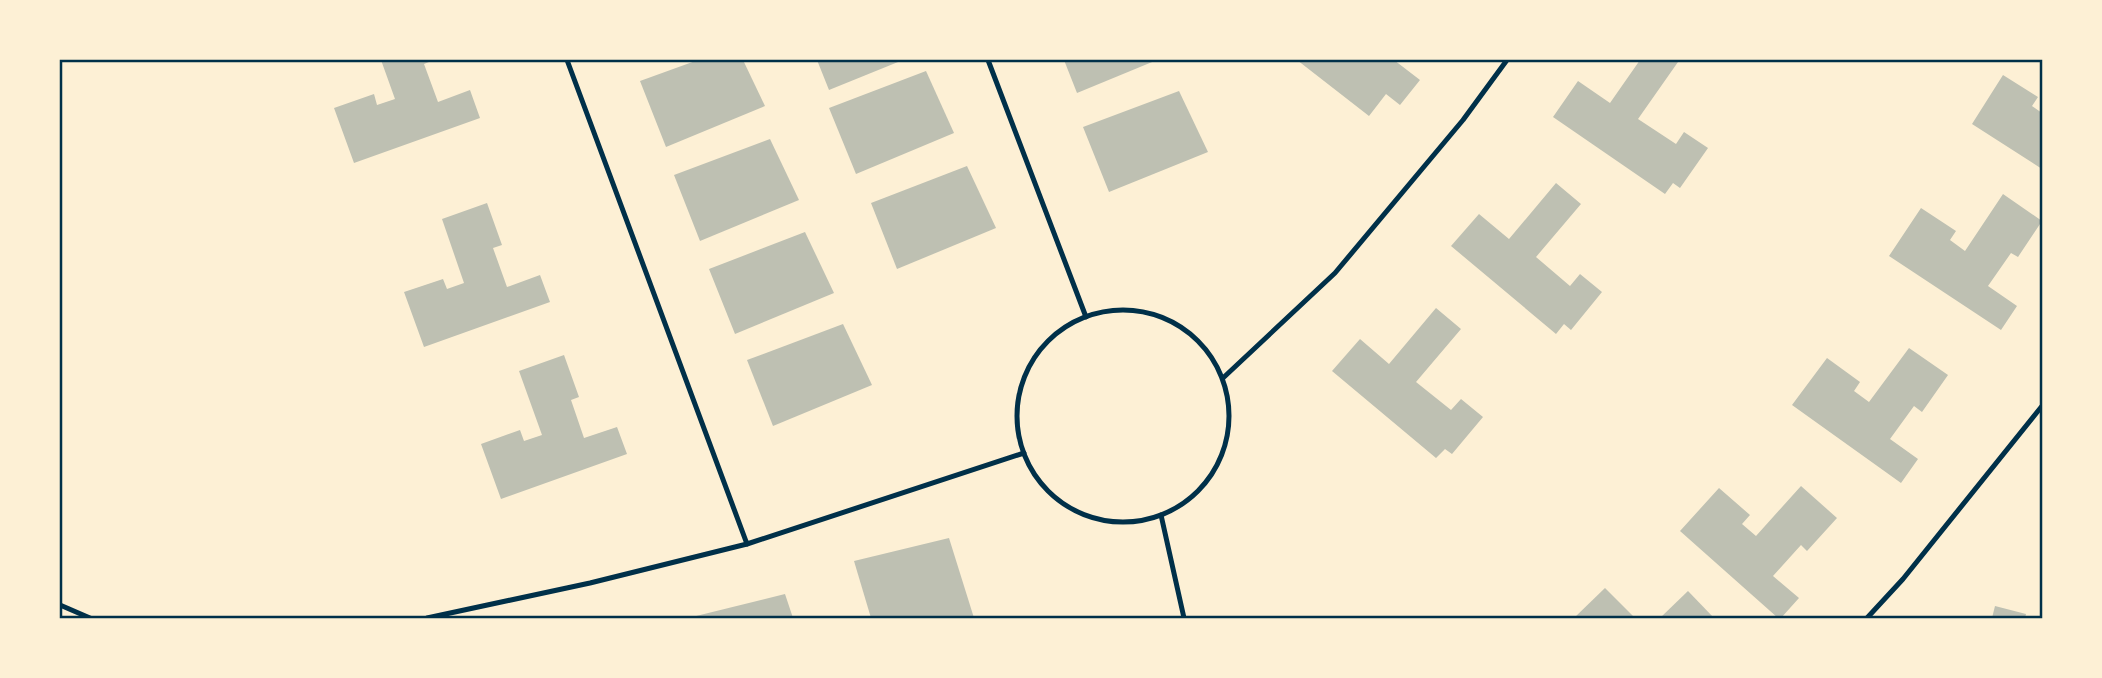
<svg xmlns="http://www.w3.org/2000/svg" width="2102" height="678" viewBox="0 0 2102 678" font-family="'Asap Condensed',sans-serif">
  <style>
    .building { fill: #bec0b2 }
    .lines { fill: none; stroke-linecap: round; stroke-linejoin: round }
    .service { stroke: #003049; stroke-width: 5 }
    .neatline { fill: none; stroke: #003049; stroke-width: 2.5 }
  </style>
  <rect width="100%" height="100%" fill="#fdf0d5"/>
  <g class="building">
    <polygon points="381,60 434,60 424,64 438,102 470,90 480,118 354,163 334,108 374,94 377,105 395,99"/>
    <polygon points="698,60 743,60 765,106 666,147 640,81"/>
    <polygon points="817,60 903,60 829,90"/>
    <polygon points="1064,60 1157,60 1077,93"/>
    <polygon points="1297,60 1394,60 1420,80 1400,105 1386,94 1369,116"/>
    <polygon points="1640,60 1675,60 1678,62 1638,119 1676,144 1684,132 1708,148 1680,188 1673,183 1665,194 1553,117 1578,81 1610,103"/>
    <polygon points="926,71 954,133 856,174 829,108"/>
    <polygon points="2003,75 2038,97 2032,106 2042,113 2042,169 1972,124"/>
    <polygon points="1179,91 1208,152 1109,192 1083,127"/>
    <polygon points="770,139 799,200 700,241 674,175"/>
    <polygon points="967,166 996,228 897,269 871,203"/>
    <polygon points="1556,183 1581,204 1536,257 1570,286 1580,274 1602,292 1571,330 1564,324 1556,334 1451,246 1479,214 1509,239"/>
    <polygon points="2003,194 2042,221 2018,257 2011,253 1988,286 2017,306 2001,330 1889,256 1921,208 1956,231 1950,240 1965,251"/>
    <polygon points="487,203 502,245 493,248 507,287 540,275 550,302 424,347 404,292 443,279 447,289 464,283 442,219"/>
    <polygon points="805,232 834,293 735,334 709,269"/>
    <polygon points="1436,308 1461,329 1416,382 1451,410 1461,399 1483,417 1452,454 1445,449 1436,458 1332,371 1360,339 1389,364"/>
    <polygon points="843,324 872,385 773,426 747,360"/>
    <polygon points="1909,348 1948,375 1922,412 1914,406 1890,439 1918,459 1901,483 1792,405 1827,358 1860,382 1854,391 1869,402"/>
    <polygon points="564,355 579,397 571,400 584,438 617,427 627,454 501,499 481,444 520,430 524,441 542,435 519,371"/>
    <polygon points="1801,486 1837,518 1807,551 1801,545 1773,576 1799,598 1781,618 1778,618 1680,531 1719,488 1750,515 1742,524 1756,536"/>
    <polygon points="949,538 974,618 871,618 854,561"/>
    <polygon points="1605,588 1635,618 1574,618"/>
    <polygon points="1688,591 1714,618 1660,618"/>
    <polygon points="785,594 793,618 688,618"/>
    <polygon points="1995,606 2026,614 2025,618 1992,618"/>
  </g>
  <g class="lines">
    <g class="service">
      <polyline points="567,60 747,544 1024,453"/>
      <polyline points="988,60 1086,317"/>
      <circle cx="1123" cy="416" r="106"/>
      <polyline points="1223,378 1335,273 1463,120 1507,60"/>
      <polyline points="1161,515 1184,618"/>
      <polyline points="60,605 90,618"/>
      <polyline points="427,618 590,583 747,544"/>
      <polyline points="1867,618 1903,579 2042,406"/>
    </g>
  </g>
  <rect width="2102" height="678" fill="none" stroke="#fdf0d5" stroke-width="122"/>
  <rect x="61" y="61" width="1980" height="556" class="neatline"/>
</svg>
